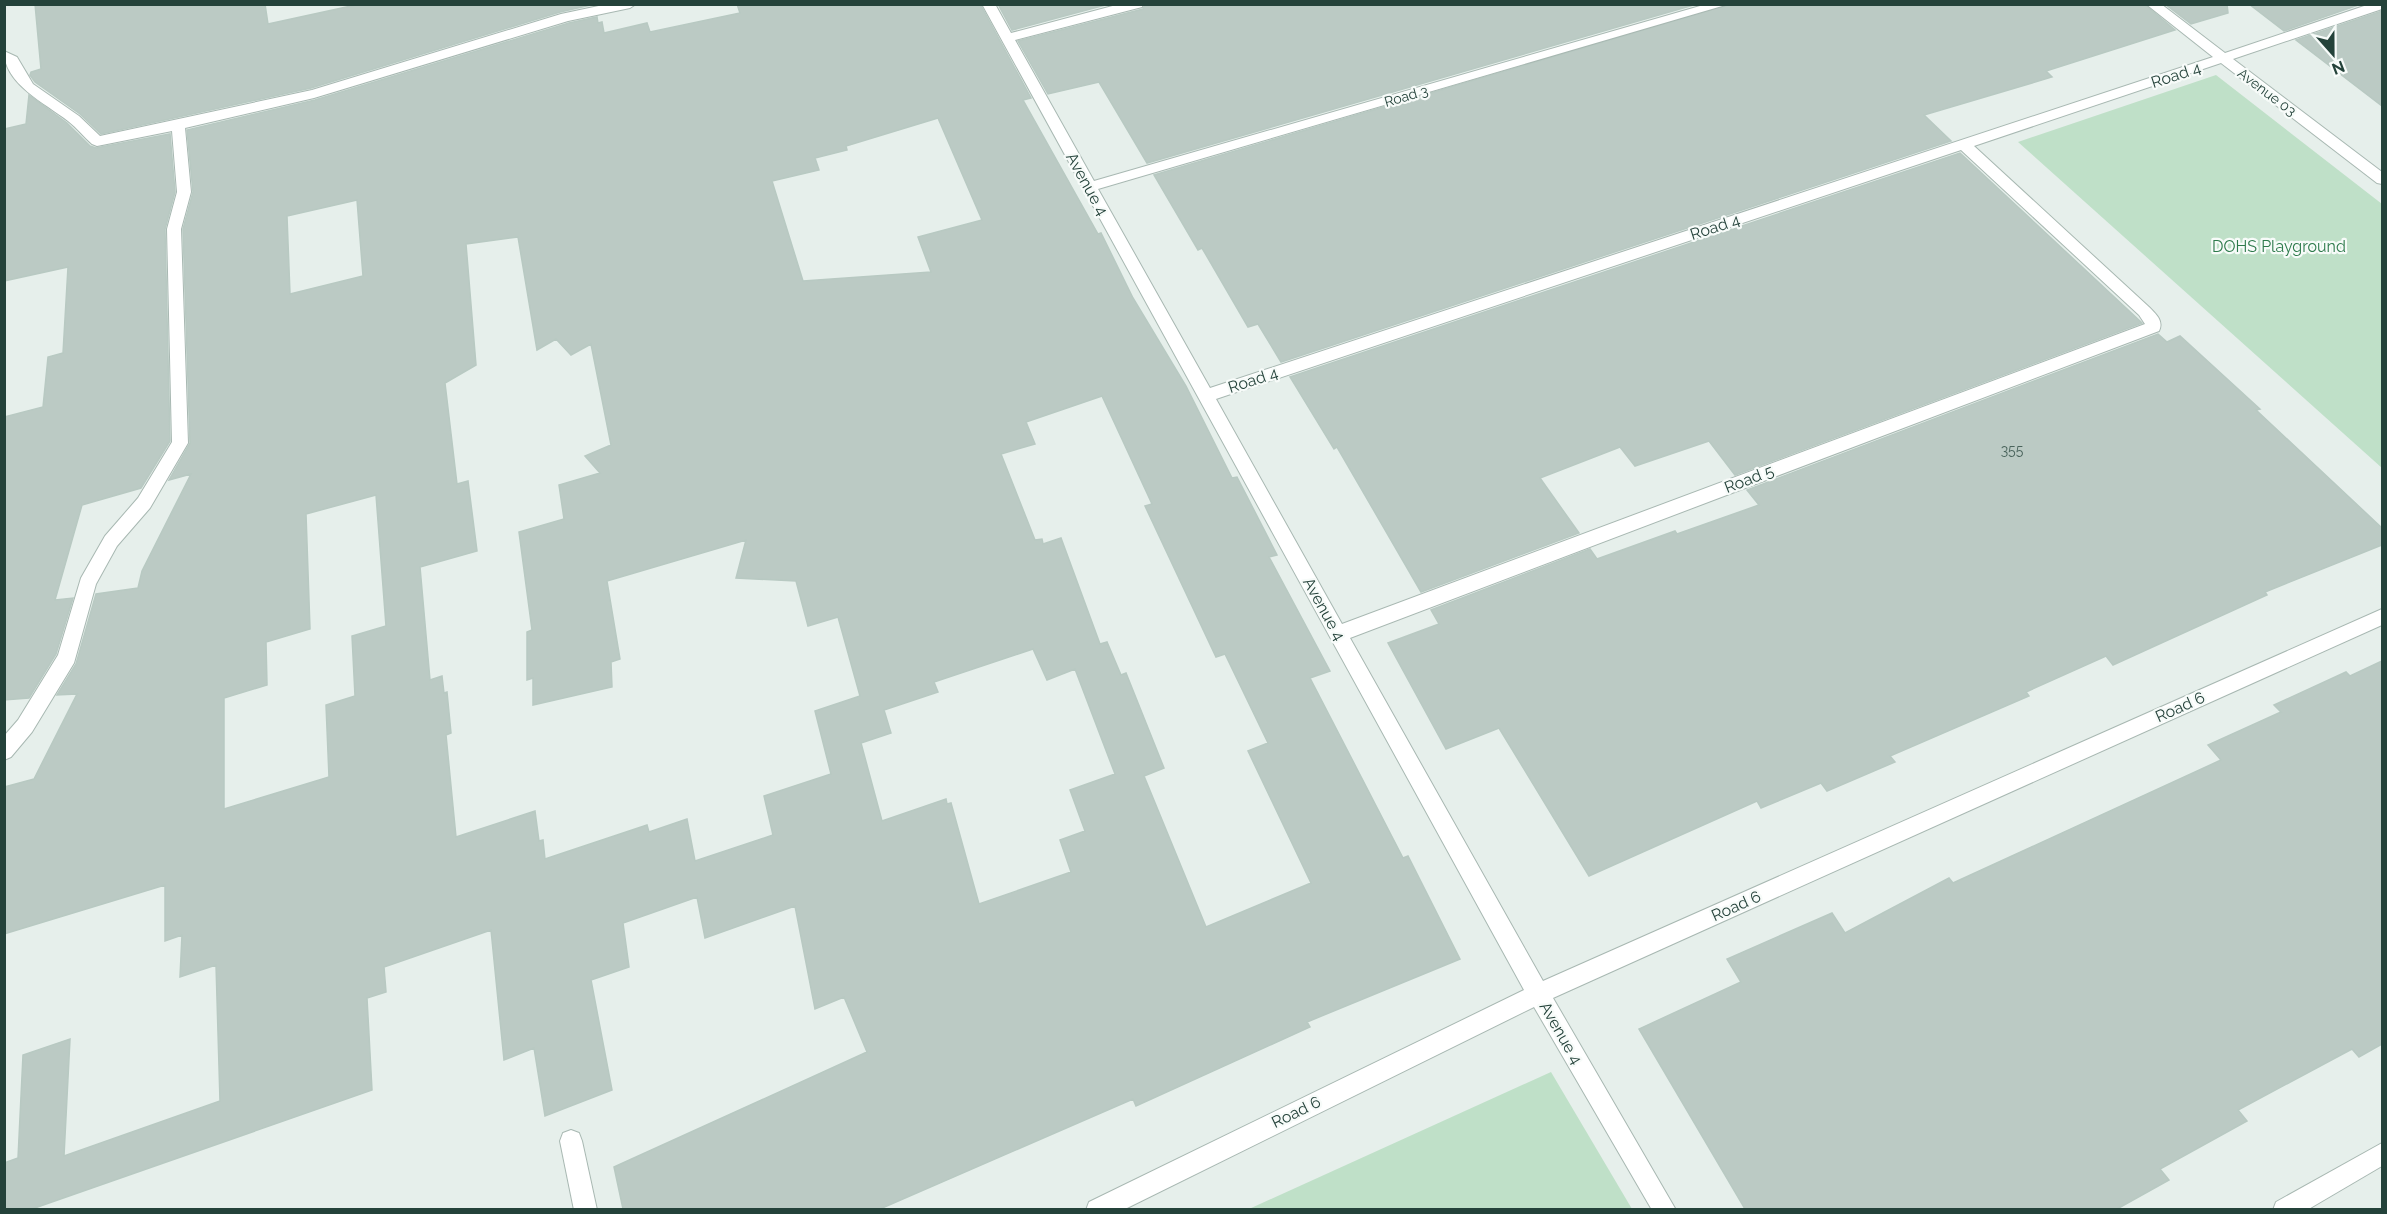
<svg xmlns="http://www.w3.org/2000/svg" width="2387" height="1214" viewBox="0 0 2387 1214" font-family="Raleway,sans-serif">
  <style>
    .green { fill: #bfe0c8 }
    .building { fill: #bbcac4; stroke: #b8c9c2; stroke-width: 1.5; fill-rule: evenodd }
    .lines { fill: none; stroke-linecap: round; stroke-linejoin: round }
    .street-casing { stroke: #a8b8b2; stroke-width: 2 }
    .street { fill: #fff; fill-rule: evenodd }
    .labels { text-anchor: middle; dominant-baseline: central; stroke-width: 4.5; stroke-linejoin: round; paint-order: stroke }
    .far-street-label { font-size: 14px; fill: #24423a; stroke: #f7fbf9 }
    .number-label { font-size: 14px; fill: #4a645c }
    .street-label { font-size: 16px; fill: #24423a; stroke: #f7fbf9 }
    .park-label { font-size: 16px; fill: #2d7a4b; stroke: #f7fbf9 }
  </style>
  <rect width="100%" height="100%" fill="#e6efeb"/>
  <g class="green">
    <polygon points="2216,75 2382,204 2382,468 2018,142"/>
    <polygon points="1551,1072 1632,1209 1249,1209"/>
  </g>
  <g class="building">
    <polygon points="35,4 265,4 268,24 360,4 595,4 560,12 311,88 101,134 80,114 35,82 30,75 31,72 41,69"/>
    <path d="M737 4H980L1031 98 1023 100 1098 234 1101 233 1133 298 1186 386 1232 478 1237 477 1277 555 1269 557 1330 671 1310 678 1403 858 1408 856 1460 959 1307 1022 1310 1027 1136 1106 1133 1099 880 1209H623L614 1167 867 1052 844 997 815 1009 795 906 705 938 697 897 623 923 629 967 591 980 612 1090 545 1116 534 1048 504 1060 491 930 384 967 386 992 367 998 372 1090 32 1209H4V1163L18 1158 23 1055 70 1039 64 1156 220 1101 216 965 180 977 182 935 165 941V885L4 934V787L34 779 77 694 57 695 76 664 96 594 138 588 142 571 191 474 169 480 190 443 183 229 193 192 187 130 315 100 569 23 597 17 598 23 602 22 604 33 647 23 650 32 740 13ZM938 118 982 220 918 237 931 272 803 281 772 181 819 170 815 158 847 150 846 146ZM357 200 363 276 290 294 287 216ZM518 237 537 350 556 339 571 355 591 344 611 445 585 456 600 473 559 485 564 519 519 532 532 630 527 632V680L533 678V705L612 687 611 662 620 659 607 581 746 540 736 578 796 581 808 626 838 617 860 696 815 711 831 774 764 796 773 835 695 861 687 819 649 832 647 825 545 859 543 840 539 841 535 811 456 837 446 735 451 733 447 692 444 693 442 676 430 680 420 567 477 551 468 481 457 484 445 383 476 365 466 244ZM1102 396 1152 504 1145 506 1216 657 1225 654 1268 743 1248 751 1311 883 1206 927 1144 776 1164 768 1126 673 1121 675 1107 642 1100 644 1061 538 1043 544 1042 539 1035 540 1001 454 1035 444 1026 422ZM376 495 386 626 352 636 355 696 326 705 329 777 224 809V698L267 685 266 642 310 629 306 514ZM1033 649 1047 680 1075 669 1115 774 1070 790 1085 831 1060 840 1071 872 979 904 951 803 947 804 946 799 882 821 861 743 891 733 884 710 938 692 934 682Z"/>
    <polygon points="998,4 1109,4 1012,30"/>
    <polygon points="1145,4 1697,4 1147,163 1099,82 1048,94 1018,41 1143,9"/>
    <polygon points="1731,4 2144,4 2175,30 2046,71 2052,77 1924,115 1951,141 1281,362 1258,324 1248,327 1202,248 1198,250 1154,175"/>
    <polygon points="2165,4 2227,4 2228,13 2191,24"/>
    <polygon points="2249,4 2361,4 2284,31"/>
    <polygon points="2382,11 2382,106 2296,40"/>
    <polygon points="29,95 67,123 90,146 96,148 170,134 175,192 165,229 170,441 141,488 82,505 55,600 73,598 56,654 29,698 4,700 4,417 43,407 48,357 63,353 68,267 4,281 4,129 26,124"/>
    <polygon points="1960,153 2142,323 1735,475 1709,441 1635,466 1620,447 1540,478 1579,533 1421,592 1337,447 1334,449 1290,377"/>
    <polygon points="2158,334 2167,342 2180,336 2260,409 2256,410 2382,528 2382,545 2265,592 2267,595 2113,665 2106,656 2026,692 2029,696 1890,756 1895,762 1827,791 1821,783 1761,808 1757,801 1589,876 1499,728 1446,749 1388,643 1439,624 1431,610 1590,549 1597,559 1675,531 1677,534 1759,505 1747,490"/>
    <polygon points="2382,661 2382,1044 2359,1057 2352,1049 2238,1110 2247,1121 2160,1169 2169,1180 2117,1209 1745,1209 1639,1029 1741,982 1727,959 1832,913 1845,933 1949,878 1953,883 2221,760 2208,745 2281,712 2274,705 2346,672 2350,676"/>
  </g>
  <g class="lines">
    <g class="street-casing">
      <g id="street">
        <path d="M608 4H636L630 8 568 21 314 98 185 128 191 192 181 229 188 443 150 508 117 546 96 584 74 663 32 732 11 757 4 760V736L18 720 58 655 81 578 105 536 138 498 172 442 167 229 177 192 172 131 97 146 92 144C84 137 77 128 68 121 45 103 4 84 4 51L17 57 33 84 79 116 100 136 312 90 561 14Z"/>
        <path d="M982 4H995L1011 33 1120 4H1143L1142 7 1015 40 1094 181 1707 4H1729L1098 189 1210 388 2213 57 2146 4H2161L2225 53 2370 4H2382V9L2233 59 2382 172V184L2377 183 2221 63 1974 146 2149 307C2156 314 2164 321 2159 331L1350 638 1543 981 2382 609V625L1553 998 1676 1210H1652L1534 1007 1123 1210H1086L1089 1202 1524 990ZM1961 150 2139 315 2145 324 1342 624 1216 399Z"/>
        <polygon points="571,1130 579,1133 582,1141 597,1210 574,1210 560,1141 563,1133"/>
        <polygon points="2382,1143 2382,1166 2307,1210 2273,1210 2276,1202"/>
      </g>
    </g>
    <use href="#street" class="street"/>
  </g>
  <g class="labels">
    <g class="far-street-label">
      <text transform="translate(2267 92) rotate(37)">Avenue 03</text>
      <text transform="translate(1406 96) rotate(-16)">Road 3</text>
    </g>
    <g class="number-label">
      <text x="2012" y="450">355</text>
    </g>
    <g class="street-label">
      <text transform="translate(2176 75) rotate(-18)">Road 4</text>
      <text transform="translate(1087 184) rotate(61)">Avenue 4</text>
      <text transform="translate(1715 227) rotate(-18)">Road 4</text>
      <text transform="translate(1253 380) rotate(-18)">Road 4</text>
      <text transform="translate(1749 479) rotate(-21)">Road 5</text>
      <text transform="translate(1324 609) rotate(61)">Avenue 4</text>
      <text transform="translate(2180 707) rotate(-24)">Road 6</text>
      <text transform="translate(1736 906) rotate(-24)">Road 6</text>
      <text transform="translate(1561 1033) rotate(60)">Avenue 4</text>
      <text transform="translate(1296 1112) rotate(-26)">Road 6</text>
    </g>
    <g class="park-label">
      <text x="2279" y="246">DOHS Playground</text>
    </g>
  </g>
  <rect width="2387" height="1214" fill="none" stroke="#24423a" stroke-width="12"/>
  <g transform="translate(2333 54) rotate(159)" stroke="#f7fbf9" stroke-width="4.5" paint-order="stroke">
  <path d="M0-4.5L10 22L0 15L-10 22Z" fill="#24423a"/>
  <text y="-9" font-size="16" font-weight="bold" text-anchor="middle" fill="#24423a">N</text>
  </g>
</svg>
